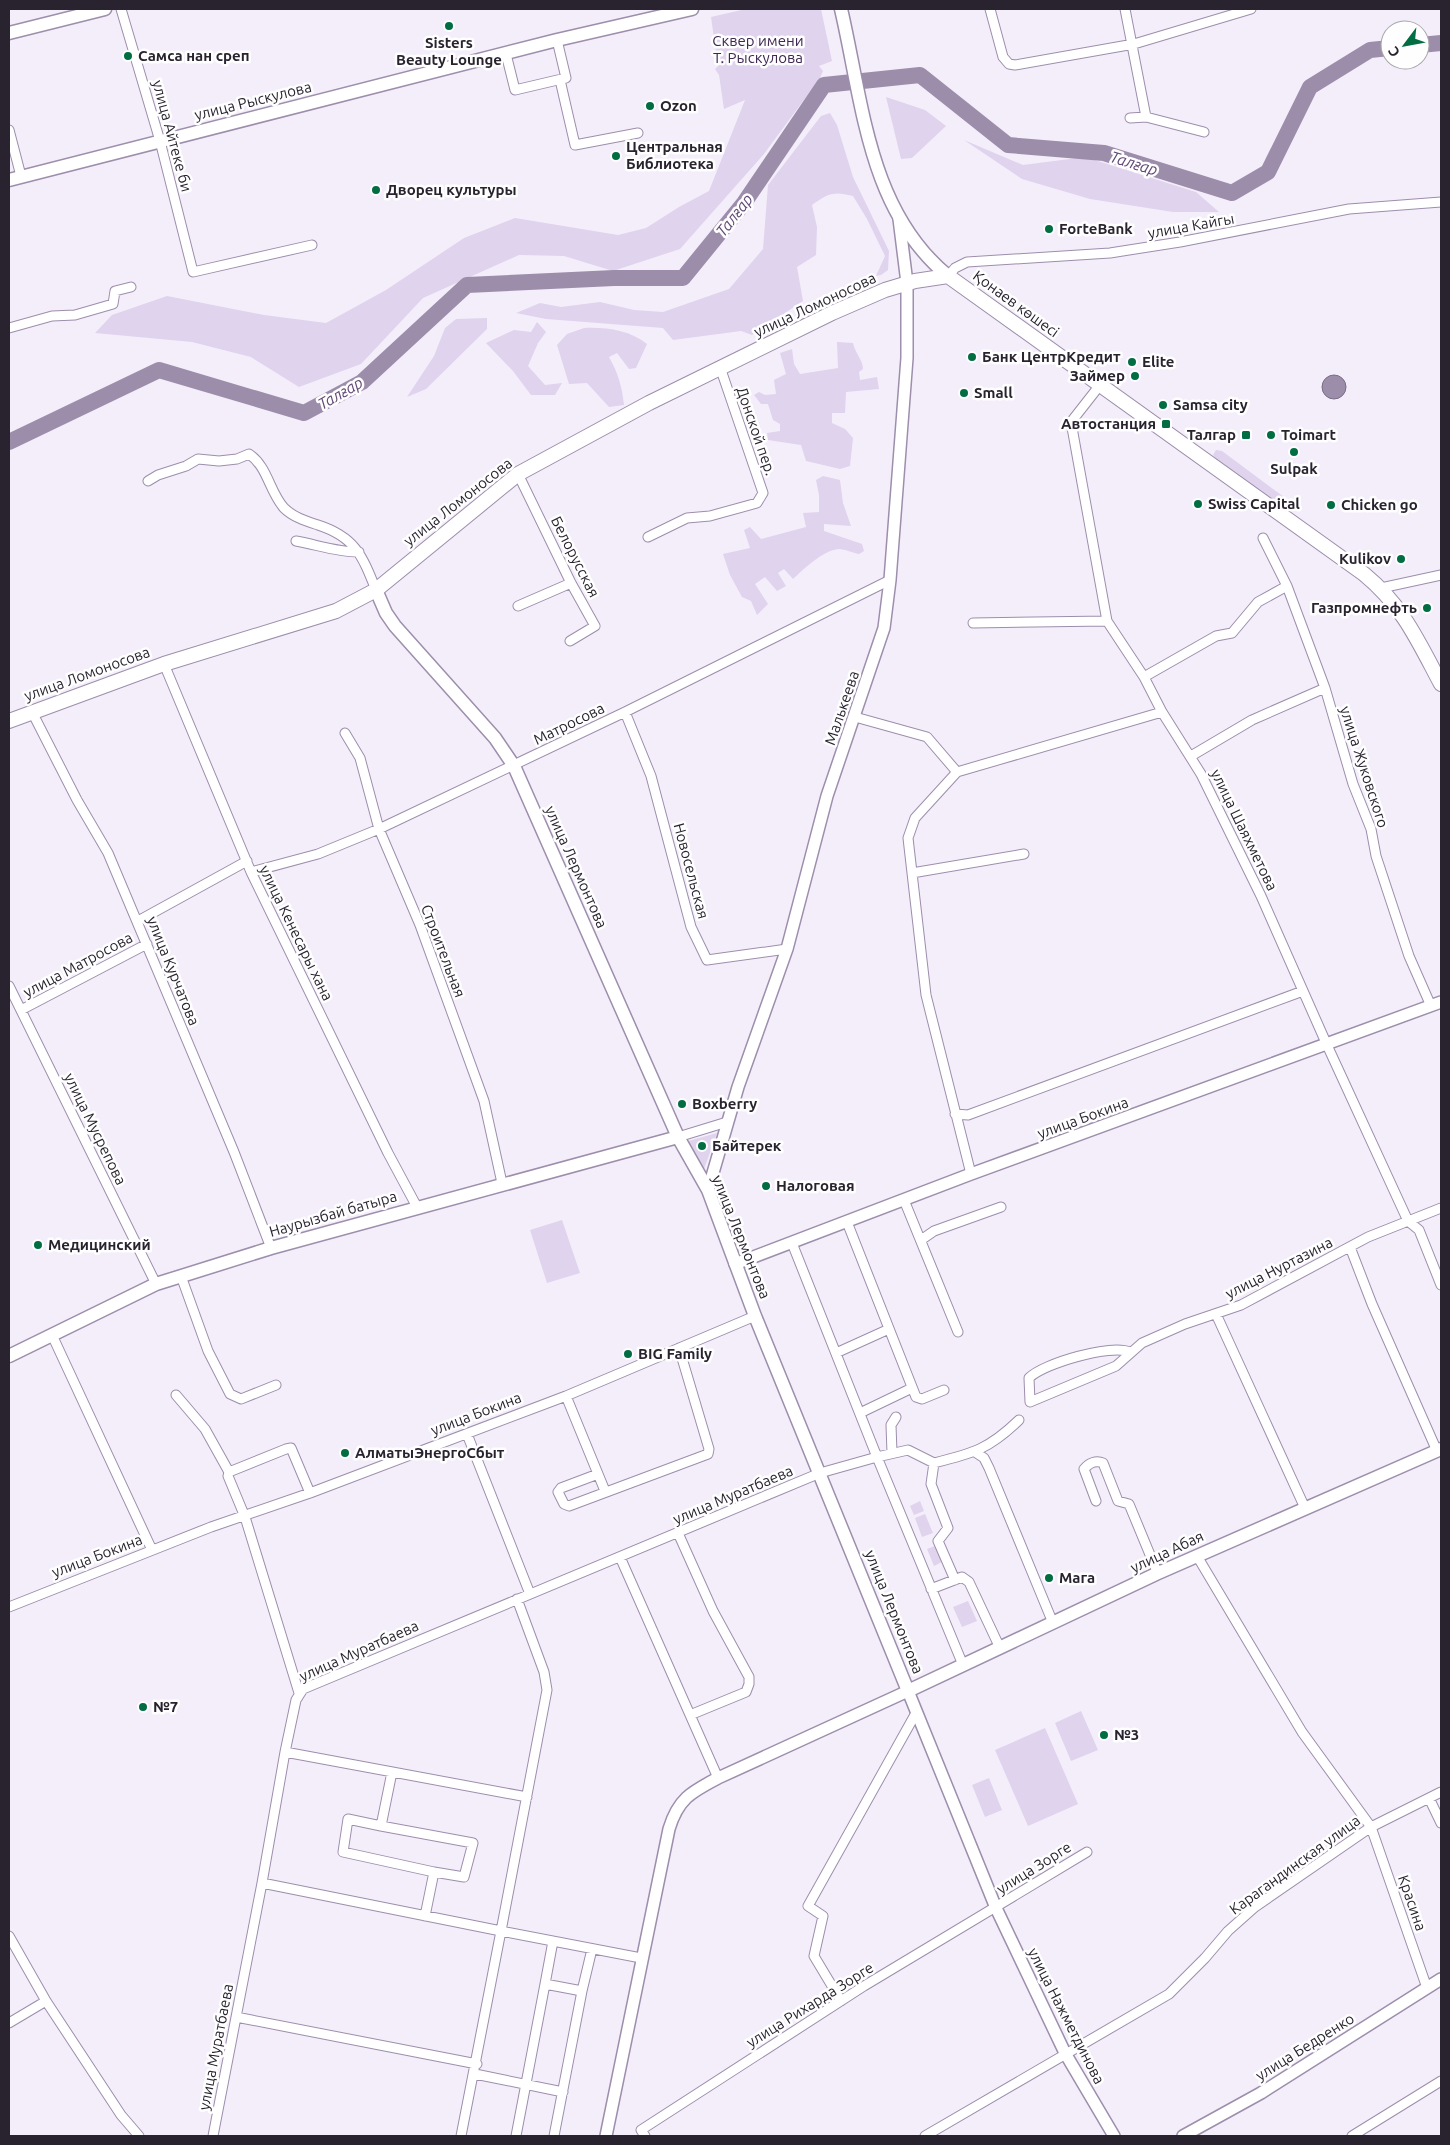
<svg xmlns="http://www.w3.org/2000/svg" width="1450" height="2145" viewBox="0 0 1450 2145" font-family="Ubuntu,sans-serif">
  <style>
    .green { fill: #e0d3ed }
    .water { fill: #9c8daa; stroke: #7a6d85 }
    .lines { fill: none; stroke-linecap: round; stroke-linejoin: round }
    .river { stroke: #9c8daa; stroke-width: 16 }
    .minor-casing { stroke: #9d8eab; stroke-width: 11 }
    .tertiary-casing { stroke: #9d8eab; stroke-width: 14 }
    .secondary-casing { stroke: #9d8eab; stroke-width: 15 }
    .primary-casing { stroke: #9d8eab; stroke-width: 16 }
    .minor { stroke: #fff; stroke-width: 9 }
    .tertiary { stroke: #fff; stroke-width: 11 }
    .secondary { stroke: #fff; stroke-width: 12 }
    .primary { stroke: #fff; stroke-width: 14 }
    .poi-dot { fill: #026c42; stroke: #fefefe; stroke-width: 2 }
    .labels { text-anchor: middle; stroke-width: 5; stroke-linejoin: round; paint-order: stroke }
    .park-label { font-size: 15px; fill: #3e2750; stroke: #fefefe }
    .poi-label { font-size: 15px; font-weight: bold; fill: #29232f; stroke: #fefefe; text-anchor: start }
    .street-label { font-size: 15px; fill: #29232f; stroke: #fefefe }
    .water-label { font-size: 16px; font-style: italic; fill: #614975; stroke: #fefefe }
  </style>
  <rect width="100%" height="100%" fill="#f4eefb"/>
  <!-- green -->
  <path class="green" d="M746 9H821L832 61 819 66 823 71 820 78 764 154 680 249 613 271 564 256 519 255 423 298 361 364 299 387 251 357 192 342 95 333 112 315 167 296 264 315 326 323 386 290 464 238 515 218 618 235 646 228 679 207 709 191 745 100 724 109 719 75 715 69 718 66 711 17Z
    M886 97 925 110 946 126 912 158 901 159Z
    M830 113 837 125 853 177 889 251 888 270 881 275 876 276 885 256 867 219 853 196C834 191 828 193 812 205L817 227 816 255 797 267 803 301 752 335 741 331 673 340 663 328 546 319 516 313 540 303 561 307 600 302 634 310 663 312 729 289 763 249 768 185 821 116Z
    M964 140 1023 165 1085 157 1196 192 1219 212H1173L1090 199 1022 179Z
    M487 318V329L426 389 407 397 434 356 445 328 456 319Z
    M537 322 546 332 538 343 528 366 545 385 562 383 555 395H531L513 371 486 343 514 330 531 332Z
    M584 328C605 327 630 330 647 344L636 368 629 369 617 353 609 357C618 373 622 386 624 405L609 407 587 383 569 384 557 345 567 334Z
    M837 342 853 343C855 353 863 360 863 369L859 372 860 380 877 377 879 389 846 392 845 413H832V423L845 429 853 438 850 466 840 469 806 461 801 445 768 440 767 433 780 431V424L773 420 768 404H761L754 395 759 392 765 395 776 394 774 380 786 374 780 353 792 349 794 364 800 374 838 368Z
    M1216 450 1222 451 1292 503 1295 511 1289 512 1217 460 1213 455Z
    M823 476 840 480 843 503 851 526 824 524V531L862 544 864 551 859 554C853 553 845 549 839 549 823 550 804 569 793 579L784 569 778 573 786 586 777 591 765 577 755 584 768 604 757 615 751 601 742 597 730 575 723 554 750 548 744 530 750 527 761 539 806 527 803 513 819 512V495L816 480Z
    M717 1133 703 1172 688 1141Z
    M562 1220 580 1273 547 1283 530 1230Z
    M920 1501 924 1511 914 1515 910 1506Z
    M925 1514 933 1533 922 1537 915 1518Z
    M935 1546 942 1562 934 1566 927 1549Z
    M968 1601 977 1621 962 1627 953 1607Z
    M1081 1711 1098 1750 1071 1761 1055 1723Z
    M1045 1728 1078 1804 1028 1826 995 1750Z
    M989 1778 1002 1810 985 1817 972 1785Z"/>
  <!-- water -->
  <path class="water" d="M1322 387a12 12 0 1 1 24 0a12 12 0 1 1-24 0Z"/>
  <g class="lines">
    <!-- river -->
    <path class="river" d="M1420 45 1441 43
      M9 442 159 370 304 413 362 382 467 285 614 278H683L744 203 824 85 920 75 1008 145 1104 153 1232 193 1268 172 1310 87 1370 50 1390 48"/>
    <defs>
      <path id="minor" d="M121 9 160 141 193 272 312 245
        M990 9 1003 57 1009 64 1015 65 1134 44 1251 9
        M1125 9 1146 117 1204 132
        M506 54 515 90 566 78 557 40
        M560 80 575 145 638 133
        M1130 118 1146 117
        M9 130 21 176
        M948 276 955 268 967 262 1110 253 1180 242 1349 209 1441 202
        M9 328 52 316 75 315 113 304 115 291 131 287
        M1100 385 1071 422 1107 621 1144 677 1162 712 1201 774 1261 896 1327 1045 1408 1221 1419 1230 1441 1285
        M518 474 571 583 595 626 570 641
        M148 481 158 475 186 466 198 459 219 461 237 459 249 454C268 467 269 491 284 508 293 517 306 521 318 525 355 537 362 555 376 590
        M648 537 687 518 710 516 757 503 763 493 720 367
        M1263 538 1287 586 1325 688 1353 784 1371 829 1376 856 1409 956 1431 1006
        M296 541C318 545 337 552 359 552
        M1381 588 1441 575
        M518 606 571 583
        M973 623 1107 621
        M164 664 251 872 388 1153 417 1207
        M1144 677 1216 636 1232 633 1258 602 1287 586
        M32 712 77 800 108 853 234 1152 271 1248
        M625 712 651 776 691 927 707 960 787 949
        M855 717 927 737 957 772 1162 712
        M345 733 360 758 379 829 420 925 484 1101 502 1183
        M1191 756 1252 720 1325 688
        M957 772 915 818 908 838 926 995 971 1174
        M251 872 318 854 379 829 625 712 890 580
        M912 873 1024 854
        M138 921 247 861
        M9 986 156 1284
        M21 1010 147 944
        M955 1114 968 1115 1303 991
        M678 1137 727 1122
        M904 1200 958 1332
        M847 1222 916 1397 922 1399 944 1390
        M921 1240 934 1231 1001 1207
        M792 1243 877 1457 908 1450 934 1463C974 1453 989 1449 1019 1420
        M1350 1247 1372 1304 1437 1451
        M181 1276 208 1351 230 1394 241 1399 276 1385
        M1216 1314 1305 1508
        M52 1335 152 1550
        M1130 1352C1111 1344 1044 1363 1029 1378L1030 1402 1116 1366 1142 1343 1185 1324 1241 1305 1368 1237 1441 1208
        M836 1353 889 1329
        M176 1395 205 1429 229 1472 228 1476 245 1517 299 1693
        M566 1396 605 1491
        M860 1413 912 1388
        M467 1434 530 1594
        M975 1452 984 1458 989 1468 1053 1623
        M892 1453 891 1425 896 1417
        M934 1463 931 1484 948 1528 938 1541 955 1580
        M229 1472 286 1449 291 1448 310 1493
        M598 1474 561 1488 558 1492 564 1504 569 1506 708 1454 709 1449 679 1348
        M1096 1501 1084 1469C1089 1463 1096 1460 1103 1463L1118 1501 1129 1504 1158 1574
        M678 1533 713 1611 749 1677V1684L746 1692 690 1715
        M1197 1556 1302 1732 1371 1827 1427 1988
        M620 1557 718 1778
        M931 1589 962 1577 969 1582 1000 1648
        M517 1599 544 1672 547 1690 501 1931 641 1958
        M9 1607 211 1527 310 1493 566 1396 755 1316
        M285 1752 527 1797
        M392 1772 381 1826 348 1819 343 1852 434 1872 425 1916
        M1429 1798 1441 1823
        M381 1826 473 1843 464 1877 434 1872
        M262 1883 501 1931 461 2136
        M9 1936 46 2001 9 2023
        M545 1984 553 1941
        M582 1991 592 1949
        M46 2001 121 2115 139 2136
        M841 2001 814 1956 823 1916 808 1906 916 1713
        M236 2017 477 2064
        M475 2074 563 2092
        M213 2136 262 1883 285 1752 296 1700 303 1689 820 1473 877 1457 963 1665
        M516 2136 545 1984 582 1991 554 2136
        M645 2136 641 2130 864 1986 1087 1852
        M925 2136 1169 1994 1205 1958 1228 1931 1255 1907 1371 1827 1441 1792
        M1352 2136 1441 2081"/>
      <path id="tertiary" d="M708 1190 738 1087 787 949 827 796 884 628 890 580 907 358V283L899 219
        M735 1264 971 1174 1441 1002
        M606 2136 669 1829C678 1799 691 1792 718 1778L908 1691 996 1908 1065 2053 1114 2136
        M1183 2136 1261 2093 1441 1979"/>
      <path id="secondary" d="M841 9C863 103 868 210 948 276
        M9 33 105 9
        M9 180 557 40 692 9
        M376 590 386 613 395 626 495 738 514 766 678 1137 708 1190 755 1316 908 1691 1156 1574 1441 1449
        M9 1356 156 1284 271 1248 678 1137"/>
      <path id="primary" d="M9 721 164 664 336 611 376 590 518 474 649 403 832 313 885 290 915 281 948 276 1364 574C1403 606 1418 641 1441 684"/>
    </defs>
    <!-- minor casing -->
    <use href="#minor" class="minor-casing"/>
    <!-- tertiary casing -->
    <use href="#tertiary" class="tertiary-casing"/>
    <!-- secondary casing -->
    <use href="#secondary" class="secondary-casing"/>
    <!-- primary casing -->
    <use href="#primary" class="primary-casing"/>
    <!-- minor -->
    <use href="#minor" class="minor"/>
    <!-- tertiary -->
    <use href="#tertiary" class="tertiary"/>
    <!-- secondary -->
    <use href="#secondary" class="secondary"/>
    <!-- primary -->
    <use href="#primary" class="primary"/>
  </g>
  <!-- markers -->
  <g class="poi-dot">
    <circle cx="449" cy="26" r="5"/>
    <circle cx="128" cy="56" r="5"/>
    <circle cx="650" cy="106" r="5"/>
    <circle cx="616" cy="156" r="5"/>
    <circle cx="376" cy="190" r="5"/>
    <circle cx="1049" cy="229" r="5"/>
    <circle cx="972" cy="357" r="5"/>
    <circle cx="1132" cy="362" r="5"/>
    <circle cx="1135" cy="376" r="5"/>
    <circle cx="964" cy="393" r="5"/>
    <circle cx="1163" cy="405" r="5"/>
    <rect x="1161" y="419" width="10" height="10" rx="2.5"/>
    <rect x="1241" y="430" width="10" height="10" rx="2.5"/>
    <circle cx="1271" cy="435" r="5"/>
    <circle cx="1294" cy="452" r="5"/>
    <circle cx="1198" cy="504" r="5"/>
    <circle cx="1331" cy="505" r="5"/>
    <circle cx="1401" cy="559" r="5"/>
    <circle cx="1427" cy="608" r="5"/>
    <circle cx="682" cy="1104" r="5"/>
    <circle cx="702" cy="1146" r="5"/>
    <circle cx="766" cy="1186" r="5"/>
    <circle cx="38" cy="1245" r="5"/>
    <circle cx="628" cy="1354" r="5"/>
    <circle cx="345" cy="1453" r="5"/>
    <circle cx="1049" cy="1578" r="5"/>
    <circle cx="143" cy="1707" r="5"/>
    <circle cx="1104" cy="1735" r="5"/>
  </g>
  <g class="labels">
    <!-- park labels -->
    <g class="park-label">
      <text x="758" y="46">Сквер имени<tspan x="758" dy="17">Т. Рыскулова</tspan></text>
    </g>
    <!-- poi labels -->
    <g class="poi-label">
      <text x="449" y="48" text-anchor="middle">Sisters<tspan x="449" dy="17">Beauty Lounge</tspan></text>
      <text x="138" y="61">Самса нан среп</text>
      <text x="660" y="111">Ozon</text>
      <text x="626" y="152">Центральная<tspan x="626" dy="17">Библиотека</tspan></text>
      <text x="386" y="195">Дворец культуры</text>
      <text x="1059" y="234">ForteBank</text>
      <text x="982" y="362">Банк ЦентрКредит</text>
      <text x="1142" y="367">Elite</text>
      <text x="1125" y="381" text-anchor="end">Займер</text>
      <text x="974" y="398">Small</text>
      <text x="1173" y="410">Samsa city</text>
      <text x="1156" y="429" text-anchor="end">Автостанция</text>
      <text x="1236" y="440" text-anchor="end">Талгар</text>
      <text x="1281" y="440">Toimart</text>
      <text x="1294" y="474" text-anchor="middle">Sulpak</text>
      <text x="1208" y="509">Swiss Capital</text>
      <text x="1341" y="510">Chicken go</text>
      <text x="1391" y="564" text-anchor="end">Kulikov</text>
      <text x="1417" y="613" text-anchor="end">Газпромнефть</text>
      <text x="692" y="1109">Boxberry</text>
      <text x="712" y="1151">Байтерек</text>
      <text x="776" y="1191">Налоговая</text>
      <text x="48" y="1250">Медицинский</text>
      <text x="638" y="1359">BIG Family</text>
      <text x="355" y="1458">АлматыЭнергоСбыт</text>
      <text x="1059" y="1583">Мага</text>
      <text x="153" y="1712">№7</text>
      <text x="1114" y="1740">№3</text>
    </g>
    <!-- street labels -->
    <g class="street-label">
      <text transform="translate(253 101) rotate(-14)" y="5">улица Рыскулова</text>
      <text transform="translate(172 136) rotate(75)" y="5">улица Айтеке би</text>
      <text transform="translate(1191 226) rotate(-10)" y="5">улица Кайгы</text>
      <text transform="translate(1016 304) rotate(36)" y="5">Қонаев көшесі</text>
      <text transform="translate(815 305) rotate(-25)" y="5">улица Ломоносова</text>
      <text transform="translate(756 431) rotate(71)" y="5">Донской пер.</text>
      <text transform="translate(458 502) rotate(-38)" y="5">улица Ломоносова</text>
      <text transform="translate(575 557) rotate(63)" y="5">Белорусская</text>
      <text transform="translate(87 674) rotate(-20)" y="5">улица Ломоносова</text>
      <text transform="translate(842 708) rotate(-71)" y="5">Малькеева</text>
      <text transform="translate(569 724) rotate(-26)" y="5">Матросова</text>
      <text transform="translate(1364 767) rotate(72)" y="5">улица Жуковского</text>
      <text transform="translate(1244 830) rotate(64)" y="5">улица Шаяхметова</text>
      <text transform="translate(576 867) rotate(66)" y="5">улица Лермонтова</text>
      <text transform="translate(691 871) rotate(75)" y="5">Новосельская</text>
      <text transform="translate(296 933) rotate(64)" y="5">улица Кенесары хана</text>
      <text transform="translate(443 951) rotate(69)" y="5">Строительная</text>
      <text transform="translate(78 965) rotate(-28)" y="5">улица Матросова</text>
      <text transform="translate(173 971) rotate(68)" y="5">улица Курчатова</text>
      <text transform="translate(1083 1118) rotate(-20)" y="5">улица Бокина</text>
      <text transform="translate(95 1129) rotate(64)" y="5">улица Мусрепова</text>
      <text transform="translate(333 1214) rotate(-16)" y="5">Наурызбай батыра</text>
      <text transform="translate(741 1237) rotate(68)" y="5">улица Лермонтова</text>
      <text transform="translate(1279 1268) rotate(-27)" y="5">улица Нуртазина</text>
      <text transform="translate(476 1414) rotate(-21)" y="5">улица Бокина</text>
      <text transform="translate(733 1495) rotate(-23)" y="5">улица Муратбаева</text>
      <text transform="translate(1167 1552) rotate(-25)" y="5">улица Абая</text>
      <text transform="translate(97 1556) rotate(-21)" y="5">улица Бокина</text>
      <text transform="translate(894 1612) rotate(68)" y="5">улица Лермонтова</text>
      <text transform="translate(359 1651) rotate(-24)" y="5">улица Муратбаева</text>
      <text transform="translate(1295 1865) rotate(-36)" y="5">Карагандинская улица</text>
      <text transform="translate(1034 1868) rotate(-32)" y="5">улица Зорге</text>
      <text transform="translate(1412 1903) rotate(71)" y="5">Красина</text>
      <text transform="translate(810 2005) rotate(-32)" y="5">улица Рихарда Зорге</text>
      <text transform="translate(1066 2016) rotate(63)" y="5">улица Нажметдинова</text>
      <text transform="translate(216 2047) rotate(-79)" y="5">улица Муратбаева</text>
      <text transform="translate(1305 2047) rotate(-32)" y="5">улица Бедренко</text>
    </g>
    <!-- water labels -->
    <g class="water-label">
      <text transform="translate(1134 163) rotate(17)" y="6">Талғар</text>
      <text transform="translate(734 215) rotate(-52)" y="6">Талғар</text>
      <text transform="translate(340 393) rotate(-30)" y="6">Талғар</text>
    </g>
  </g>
  <!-- border -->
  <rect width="1450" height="2145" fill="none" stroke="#29232f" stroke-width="20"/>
  <!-- north arrow -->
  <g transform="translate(1405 45) rotate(238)"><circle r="24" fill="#fefefe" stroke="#a9a6ab"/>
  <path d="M0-4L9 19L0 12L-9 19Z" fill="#026c42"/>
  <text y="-8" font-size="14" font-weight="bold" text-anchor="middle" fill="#29232f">С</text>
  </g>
</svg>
